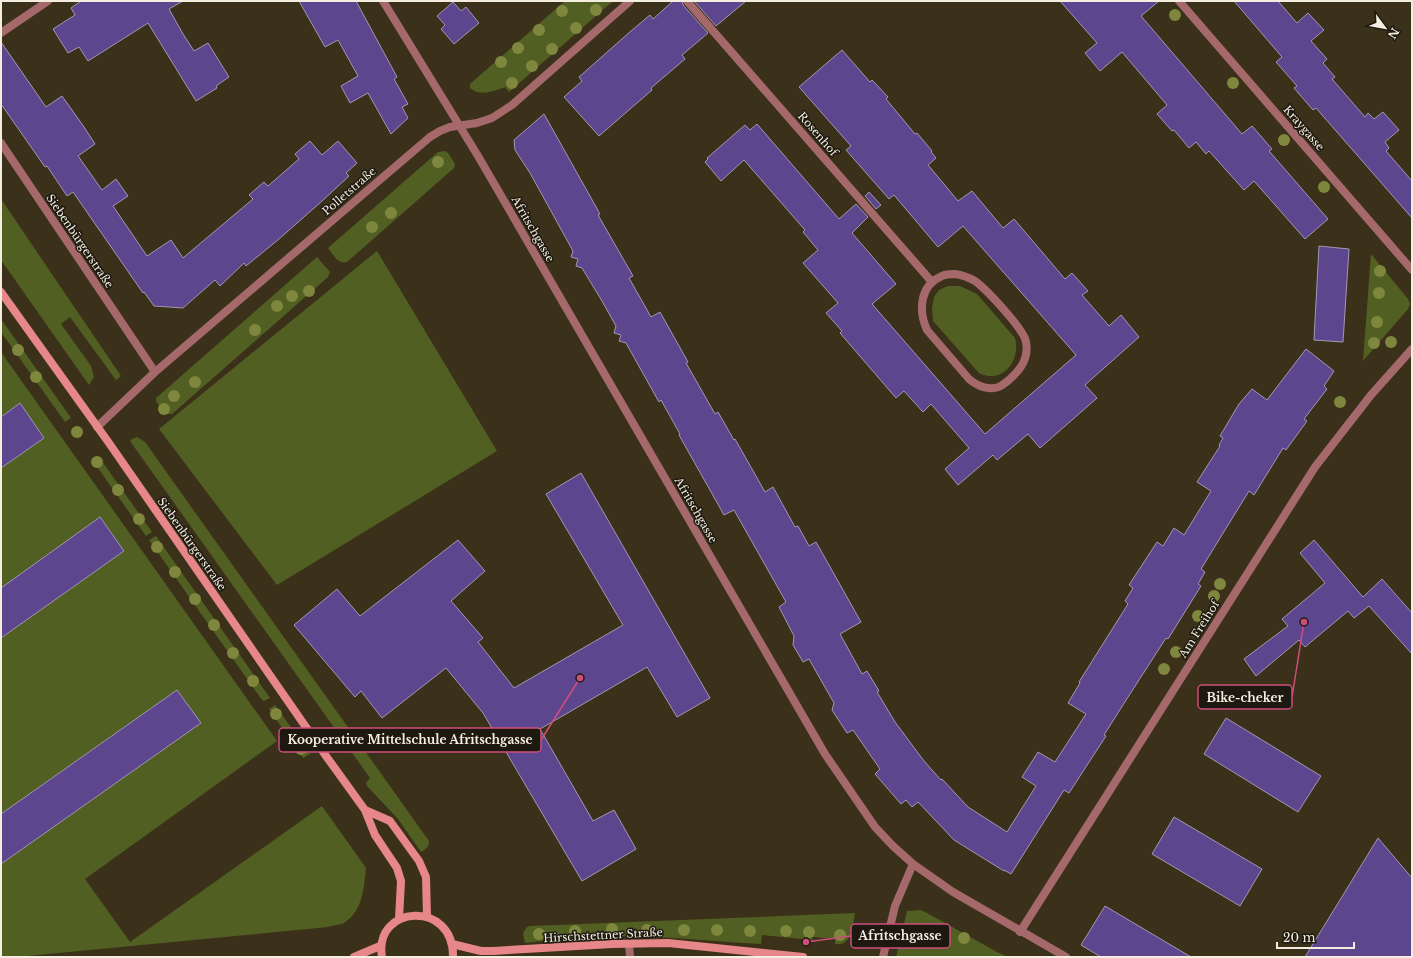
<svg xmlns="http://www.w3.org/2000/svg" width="1413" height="958" viewBox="0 0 1413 958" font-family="'Libre Baskerville',serif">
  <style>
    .green { fill: #525f22 }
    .building { fill: #5d468d; stroke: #a099b3 }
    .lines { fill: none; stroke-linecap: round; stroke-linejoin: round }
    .lane { stroke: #a6696b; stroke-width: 8 }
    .street { stroke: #a6696b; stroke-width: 8 }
    .secondary { stroke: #e7878a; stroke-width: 8 }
    .tree { fill: #7f873e }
    .labels { text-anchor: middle; stroke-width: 3; stroke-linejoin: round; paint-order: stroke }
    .street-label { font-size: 11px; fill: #f4eee1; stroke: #1e1910 }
    .leader { fill: none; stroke: #ce4e7c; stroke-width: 1.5 }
    .callout-dot { fill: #ce4e7c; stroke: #1e1910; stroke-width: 1.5 }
    .callout { fill: #1e1910; stroke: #ce4e7c; stroke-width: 1.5 }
    .callout-label { font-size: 12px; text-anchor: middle; font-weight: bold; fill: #f4eee1 }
  </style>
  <rect width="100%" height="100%" fill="#3b311a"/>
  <!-- green -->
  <path class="green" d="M565 1H613L509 92 505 87C493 91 481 97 470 88V84Z
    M445 151 448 153 455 164 454 168 347 262C338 265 333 254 328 248L438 152Z
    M1 199 121 376 116 380 70 317 61 324 91 366 94 377 89 385 1 260Z
    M377 251 497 451 277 585 159 429Z
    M1371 254 1408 299 1410 304 1408 309 1363 361Z
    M317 257 330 272 328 277 172 414H165L156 401V398Z
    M948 286H960L977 294 1015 338C1021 360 1003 385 979 373L933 321 932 308 934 297 939 290Z
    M1 319 71 418 65 422 1 332Z
    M1 352 277 741 85 879 130 942 322 806 366 868C364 887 363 911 344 923 340 925 333 925 328 927L17 957H1V864L201 723 177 690 1 814V638L124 551 100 517 1 588V468L44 438 20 404 1 417Z
    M137 437 145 442 429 841C429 847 426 849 421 852L398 819 367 786 366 783 370 778 130 441 132 439Z
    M99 457 152 532 146 536 93 461Z
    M156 536 270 698 264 701 262 700 149 540Z
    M275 705 310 754 303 758 269 709Z
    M921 910 927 913 997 952 1008 957H896L907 911Z
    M855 913C853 925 852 947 835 944V939L813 937 812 940 762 935 761 944C709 941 656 935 604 936 578 937 551 940 525 943L523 933 527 927 531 926Z"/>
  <!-- building -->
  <path class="building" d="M81 1H183L169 9 183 34 194 51 208 43 229 77 216 86 217 88 196 101 148 23 88 61 79 47 68 53 53 29 75 15 71 8Z
    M299 1H356L397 77 394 79 408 104 402 107 408 118 391 134 368 93 350 103 341 86 358 76 338 40 325 47Z
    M673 1H682L683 5 708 33 682 55 685 59 651 88 652 90 599 136 564 97 582 81 579 77 631 31 650 15 653 19Z
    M694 1H746L716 26Z
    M1060 1H1159L1141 16 1242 134 1252 126 1272 149 1269 151 1328 219 1305 239 1254 181 1244 190 1209 151 1206 154 1196 142 1189 148 1174 130 1172 131 1157 114 1167 105 1122 52 1100 71 1085 53 1097 43Z
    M1234 1H1278L1297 23 1308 13 1324 30 1311 41 1327 59 1323 63 1335 77 1332 79 1365 117 1368 113 1374 119 1383 112 1399 130 1385 142 1389 148 1386 151 1412 181V218L1316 108 1313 110 1294 88 1297 86 1276 62 1282 57Z
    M453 2 461 11 466 7 479 23 454 44 441 29 445 25 437 16Z
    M1 42 46 107 62 96 84 127 95 144 78 156 102 190 116 179 128 196 113 206 147 256 171 240 183 258 253 199 249 195 264 182 268 186 299 159 295 154 310 141 322 155 338 141 357 163 346 173 349 176 322 201 279 239 246 266 244 263 220 286 215 280 183 308 154 306 144 292 143 293 73 192 67 196 47 166 45 167 1 104Z
    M842 50 870 82 872 80 888 97 886 99 915 134 917 133 932 151 931 152 936 158 928 165 958 201 972 191 1003 228 1014 219 1065 279 1072 273 1088 291 1082 295 1109 326 1121 315 1139 337 1085 385 1097 398 1040 448 1028 434 997 460 993 455 958 485 945 469 969 448 931 404 923 412 904 391 896 398 840 333 842 331 826 313 838 303 803 263 818 250 803 232 805 230 744 160 721 181 705 162 708 159 707 158 745 125 750 130 757 124 839 219 856 204 868 217 852 233 896 284 872 304 985 434 1076 355 963 226 938 247 894 195 889 199 846 150 851 146 799 87Z
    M544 114 600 214 598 215 633 276 629 278 651 317 660 312 688 362 686 363 715 414 718 412 734 440 735 439 765 492 773 487 795 527 798 526 809 546 816 542 861 622 840 634 862 674 867 671 879 691 877 692 895 722 924 761 941 780 942 779 968 807 1007 832 1036 786 1022 777 1038 752 1055 762 1086 714 1068 703 1080 683 1079 682 1128 604 1125 601 1133 588 1129 585 1157 542 1163 546 1174 528 1184 535 1211 491 1197 482 1220 446 1219 445 1223 438 1220 436 1239 404 1252 389 1267 400 1306 349 1334 371 1324 386 1327 389 1304 419 1307 421 1286 450 1283 448 1254 495 1249 491 1201 569 1205 572 1198 584 1201 586 1168 639 1166 638 1121 708 1104 735 1106 736 1069 793 1064 790 1011 874 1004 870V871L954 840 918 802 912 807 906 800 901 804 875 774 880 769 853 730 847 733 832 710 834 703 809 659 803 662 793 645 794 636 779 607 786 602 734 510 724 515 679 435 680 434 661 400 659 402 626 343 619 341 621 335 614 333 616 326 602 301 582 268 576 266 578 259 571 257 573 251 530 173 515 150 514 140Z
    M869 192 881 205 876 209 865 196Z
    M1319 246 1349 249 1343 342 1314 340Z
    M20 403 44 438 1 468V417Z
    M581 473 710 698 677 717 647 667 540 729 593 821 614 810 636 849 582 881 483 713 446 668 382 718 361 691 355 697 294 625 337 589 360 616 458 540 485 571 451 601 483 638 478 642 514 688 623 625 546 494Z
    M100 517 124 551 1 638V588Z
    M1314 540 1363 597 1382 579 1412 613V654L1369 606 1354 618 1348 611 1305 647 1299 640 1256 676 1244 659 1288 626 1282 619 1325 583 1300 553Z
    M177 690 201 723 1 864V814Z
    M1226 718 1321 776 1298 812 1204 754Z
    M1174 817 1262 869 1240 906 1152 854Z
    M1378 838 1412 878V957H1305Z
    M1105 906 1191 957H1101L1081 945Z"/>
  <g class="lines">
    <!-- lane -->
    <path class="lane" d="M629 944 630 957"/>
    <!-- street -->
    <path class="street" d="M383 1 478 156 825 754 875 827 893 846 913 864 953 892 1066 957
      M687 1 932 282
      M1179 1 1412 270
      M1 33 48 1
      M1 143 155 372
      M955 274C962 275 968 277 975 281 986 289 1024 329 1026 342 1029 358 1021 369 1010 379 1005 383 1000 388 994 388 984 389 976 385 969 379L927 330C918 310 920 285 942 276 946 274 951 274 955 274Z
      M97 427 155 372 430 137 440 131 450 127 477 123 492 118 512 105 630 1
      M1020 932 1315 467 1371 395 1412 349
      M883 957 895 906 913 864"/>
    <!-- secondary -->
    <path class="secondary" d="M1 292 109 443 326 756 365 810 375 835 397 868 401 881 399 919
      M365 810 390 821 419 861 426 877 427 917
      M452 944 481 951H493L612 944 668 943 803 957
      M354 957 380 946
      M382 957C373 905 454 899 453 957"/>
  </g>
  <!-- trees -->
  <g class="tree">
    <circle cx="596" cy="10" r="6"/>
    <circle cx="562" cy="11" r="6"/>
    <circle cx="1175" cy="15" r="6"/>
    <circle cx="576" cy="28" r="6"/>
    <circle cx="539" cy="30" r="6"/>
    <circle cx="518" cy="48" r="6"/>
    <circle cx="552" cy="49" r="6"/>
    <circle cx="501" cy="62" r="6"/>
    <circle cx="532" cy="66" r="6"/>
    <circle cx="512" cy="83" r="6"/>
    <circle cx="1233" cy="83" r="6"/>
    <circle cx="1284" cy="140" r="6"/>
    <circle cx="438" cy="162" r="6"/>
    <circle cx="1324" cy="187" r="6"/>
    <circle cx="391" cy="213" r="6"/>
    <circle cx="372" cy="227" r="6"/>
    <circle cx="1380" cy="271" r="6"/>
    <circle cx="309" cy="291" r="6"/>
    <circle cx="1379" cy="293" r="6"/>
    <circle cx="292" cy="296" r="6"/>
    <circle cx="277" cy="306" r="6"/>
    <circle cx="1377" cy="322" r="6"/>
    <circle cx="255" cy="330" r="6"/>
    <circle cx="1391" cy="342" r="6"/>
    <circle cx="1374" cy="343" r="6"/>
    <circle cx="18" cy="350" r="6"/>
    <circle cx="36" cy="377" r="6"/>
    <circle cx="195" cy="382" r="6"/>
    <circle cx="174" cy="396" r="6"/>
    <circle cx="1340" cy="402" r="6"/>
    <circle cx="164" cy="409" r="6"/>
    <circle cx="77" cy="432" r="6"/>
    <circle cx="97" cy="462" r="6"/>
    <circle cx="118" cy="490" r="6"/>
    <circle cx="139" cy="519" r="6"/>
    <circle cx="157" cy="547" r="6"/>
    <circle cx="175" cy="572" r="6"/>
    <circle cx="1220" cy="584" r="6"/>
    <circle cx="1214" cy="596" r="6"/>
    <circle cx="195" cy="599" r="6"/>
    <circle cx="1198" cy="616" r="6"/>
    <circle cx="214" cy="625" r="6"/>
    <circle cx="1176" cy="652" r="6"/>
    <circle cx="233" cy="653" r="6"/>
    <circle cx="1164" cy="669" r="6"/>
    <circle cx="253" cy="681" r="6"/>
    <circle cx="276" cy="714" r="6"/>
    <circle cx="301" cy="749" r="6"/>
    <circle cx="612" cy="929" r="6"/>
    <circle cx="647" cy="930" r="6"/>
    <circle cx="684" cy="930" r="6"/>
    <circle cx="717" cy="930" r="6"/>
    <circle cx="575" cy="931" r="6"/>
    <circle cx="750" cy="931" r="6"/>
    <circle cx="786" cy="931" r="6"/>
    <circle cx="809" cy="932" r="6"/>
    <circle cx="539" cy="934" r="6"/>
    <circle cx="840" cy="935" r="6"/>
    <circle cx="964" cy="938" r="6"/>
  </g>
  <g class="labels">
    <!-- street labels -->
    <g class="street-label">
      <text transform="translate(1304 128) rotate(49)" y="4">Kraygasse</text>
      <text transform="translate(818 134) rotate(49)" y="4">Rosenhof</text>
      <text transform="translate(349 191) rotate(-41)" y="4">Polletstraße</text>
      <text transform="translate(533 229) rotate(60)" y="4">Afritschgasse</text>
      <text transform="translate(80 241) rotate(56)" y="4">Siebenbürgerstraße</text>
      <text transform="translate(696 510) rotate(60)" y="4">Afritschgasse</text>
      <text transform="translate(192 544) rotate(55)" y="4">Siebenbürgerstraße</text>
      <text transform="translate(1199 629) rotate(-58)" y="4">Am Freihof</text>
      <text transform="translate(603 935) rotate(-3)" y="4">Hirschstettner Straße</text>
    </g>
  </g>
  <!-- callouts -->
  <path class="leader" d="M1304 622L1292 697M580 678L541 740M806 942L851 936"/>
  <g class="callout-dot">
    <circle cx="1304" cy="622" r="4"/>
    <circle cx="580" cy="678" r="4"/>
    <circle cx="806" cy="942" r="4"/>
  </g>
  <g class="callout">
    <rect x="1198" y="685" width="94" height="24" rx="4"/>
    <rect x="279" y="728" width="262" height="24" rx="4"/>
    <rect x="851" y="924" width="99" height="24" rx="4"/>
  </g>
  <g class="callout-label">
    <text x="1245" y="702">Bike-cheker</text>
    <text x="410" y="744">Kooperative Mittelschule Afritschgasse</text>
    <text x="900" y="940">Afritschgasse</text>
  </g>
  <!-- border -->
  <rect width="1413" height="958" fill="none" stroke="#f4eee1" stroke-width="4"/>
  <!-- north arrow -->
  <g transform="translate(1385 28) rotate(122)" stroke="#1e1910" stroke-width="3" paint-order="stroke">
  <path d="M0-3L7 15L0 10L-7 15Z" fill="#f4eee1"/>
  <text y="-6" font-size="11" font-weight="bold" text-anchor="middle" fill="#f4eee1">N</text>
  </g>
  <!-- scale -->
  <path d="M1277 942v6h77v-6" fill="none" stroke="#f4eee1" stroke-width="2"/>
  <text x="1283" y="942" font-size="12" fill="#f4eee1" stroke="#1e1910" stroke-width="3" paint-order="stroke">20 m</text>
</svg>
